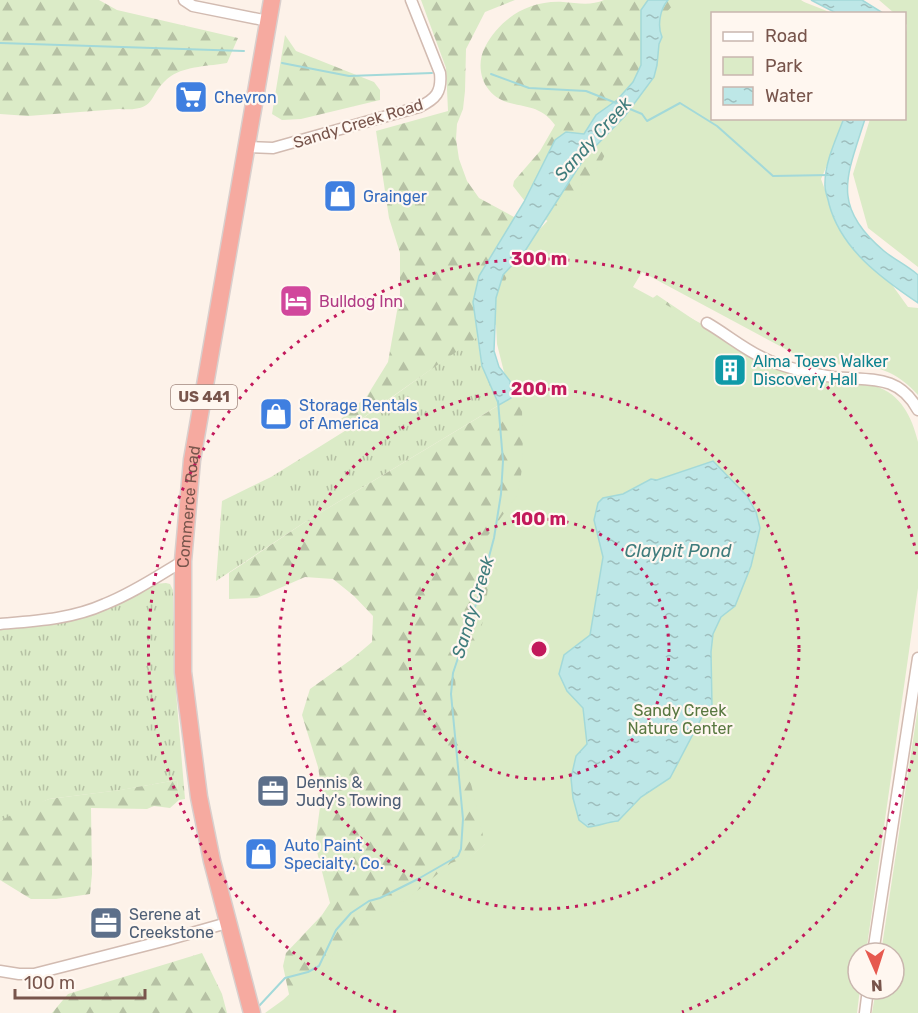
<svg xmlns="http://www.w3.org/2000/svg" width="918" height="1013" viewBox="0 0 918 1013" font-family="Rubik,sans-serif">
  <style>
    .grass { fill: url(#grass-tufts) }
    .forest { fill: url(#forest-firs) }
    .green { fill: #dbebc7 }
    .water { fill: url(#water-ripples); stroke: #a3d9d9; stroke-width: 1.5 }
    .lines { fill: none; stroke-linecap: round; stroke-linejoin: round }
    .stream { stroke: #a3d9d9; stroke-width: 2 }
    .minor-casing { stroke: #d2bbb1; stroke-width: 13 }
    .highway-casing { stroke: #d9cfcd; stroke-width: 19 }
    .minor { stroke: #fff; stroke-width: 10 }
    .highway { stroke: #f6aaa0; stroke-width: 16 }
    .ring { fill: none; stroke: #c2185b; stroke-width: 3; stroke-dasharray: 3 6 }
    .labels { text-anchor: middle; stroke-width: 4.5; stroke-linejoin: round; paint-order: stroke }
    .shield { fill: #fff7f0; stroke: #a0867d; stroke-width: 1.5 }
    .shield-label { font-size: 15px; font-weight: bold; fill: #78554c }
    .shop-label { font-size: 16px; fill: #366cbe; stroke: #fff7f0; text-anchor: start }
    .street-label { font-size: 16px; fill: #78554c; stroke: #fff7f0 }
    .hotel-label { font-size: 16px; fill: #b23c85; stroke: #fff7f0; text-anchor: start }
    .culture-label { font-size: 16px; fill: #0d838f; stroke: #fff7f0; text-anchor: start }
    .park-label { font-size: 16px; fill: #597841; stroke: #fff7f0 }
    .service-label { font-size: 16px; fill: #4e5e75; stroke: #fff7f0; text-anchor: start }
    .water-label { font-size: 18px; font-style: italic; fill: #3f7c7c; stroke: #fff7f0 }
    .centre { fill: #c2185b; stroke: #fff7f0; stroke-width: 3 }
    .ring-label { font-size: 18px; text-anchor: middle; font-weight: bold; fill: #c2185b; stroke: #fff7f0; stroke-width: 4.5; stroke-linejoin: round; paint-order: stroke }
  </style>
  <defs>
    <pattern id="grass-tufts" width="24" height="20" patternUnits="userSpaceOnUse" patternTransform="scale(1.5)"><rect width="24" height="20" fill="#dbebc7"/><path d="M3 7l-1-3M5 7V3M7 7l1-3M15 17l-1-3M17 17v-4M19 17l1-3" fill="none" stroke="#b6c1a4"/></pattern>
    <pattern id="forest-firs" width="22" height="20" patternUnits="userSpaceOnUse" patternTransform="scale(1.5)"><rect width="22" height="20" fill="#dbebc7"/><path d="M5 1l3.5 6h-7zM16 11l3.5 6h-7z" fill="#b6c1a4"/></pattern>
    <pattern id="water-ripples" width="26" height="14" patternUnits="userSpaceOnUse" patternTransform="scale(1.5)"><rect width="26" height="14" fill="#bde7e7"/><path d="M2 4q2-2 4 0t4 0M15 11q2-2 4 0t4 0" fill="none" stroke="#9ebebd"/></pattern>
  </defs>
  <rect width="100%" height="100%" fill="#fdf2e9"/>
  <!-- grass -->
  <path class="grass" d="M477 336 482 366 499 405 305 522 216 581 222 501 271 477 348 429Z
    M166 583 170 584 173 590 176 692 185 799 179 800 177 780 121 790 49 799 0 821V629L42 625 154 584Z"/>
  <!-- forest -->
  <path class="forest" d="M0 0H99L117 10 238 38 227 63C210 66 186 66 171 76 146 94 160 112 119 109L28 116 0 114Z
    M421 0H515L485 12 466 49 465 91 463 109 457 124 456 139 459 159 467 181 479 198 590 258C511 316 427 370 348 429L340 420 367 396 388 362 400 294V253L389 218 376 131 448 111 446 68Z
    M604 0H799L832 13 712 14V118L600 259 531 209 513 186 514 181 540 151 555 125C536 97 508 113 489 90 479 78 478 60 485 47 501 17 530 0 563 2 577 3 591 6 604 0Z
    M285 35 296 51 374 82 380 90V100L301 119 282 120 272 114Z
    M657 295 788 383 911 470 293 1013 283 966 286 953 322 915 330 903 315 844 322 792 318 767 302 715 310 689 352 659 372 642 373 616 354 596 333 579 305 577 257 598 229 599V573L305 522 511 398Z
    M177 780 179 800 170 808 154 806 147 809 91 808 92 874 90 894 56 899H31L0 880V821L24 808 49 799 120 790Z
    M202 953 222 994 227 1013H52L68 994Z"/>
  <!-- green -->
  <path class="green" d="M678 0H801L819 13 712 14V118L847 119 821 179 838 225 865 262 890 282 908 307 918 308V395C881 353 851 372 804 359L642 272 633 287 793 373C806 378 819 382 833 383 847 384 863 382 875 386 901 394 912 417 918 442V588L866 953H858V989H860L857 1013H265L283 1000 311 974 330 966 331 958 368 917 406 900 451 863 471 856 485 844 459 732 455 677 480 633 485 612 488 587 482 566 484 541 518 494 523 462 522 410 506 380 497 344 495 307 506 279 524 246 600 165 627 109 657 22Z
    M879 0H918V267L868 228 853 174 870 119 904 118V47L907 25 905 23 904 14 894 13Z
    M918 707V1013H872L876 989H894V953H881Z"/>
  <!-- water -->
  <path class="water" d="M648 0H668C660 9 657 26 662 37L659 44 657 65 654 77 625 116 585 157 525 251 503 275 496 298 494 351 499 367 510 381 511 398 499 405 482 366 473 302 479 276 524 202 555 140 566 132 584 134 596 115 617 100 633 82 641 65V10Z
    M811 0H862L883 13H836Z
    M844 118 865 119C847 176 830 206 884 251 895 260 908 266 918 275V303C881 278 841 249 829 204 828 198 825 192 825 186 824 164 836 139 844 118Z
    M713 461 747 496 756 512 760 528 751 566 735 606 721 617 713 634 711 652 712 706 702 717 670 778 641 797 618 821C607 822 599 826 588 827L579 820 573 798 571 778 576 756 587 744 583 708 567 691 559 674 564 655 590 635 603 557 594 520 598 503 603 498 623 494 651 479 657 480Z"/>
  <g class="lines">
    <!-- stream -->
    <path class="stream" d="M0 43 244 51
      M282 63 349 76 432 73
      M491 74 529 88 586 91 616 103
      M630 109 642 114 647 121 680 103 717 126 773 176 829 175
      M259 1006 285 978 308 972 319 966 336 930 351 913 369 901 380 898 418 879 458 856 461 849 463 819 451 694 453 673 478 598 494 538 501 494 503 461 498 401"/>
    <defs>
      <path id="minor" d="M184 0 193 6 268 21
        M247 147 273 148 419 107C436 99 442 92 440 73L411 0
        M707 323C728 335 747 352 770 361 791 369 812 374 833 377 869 381 898 373 918 410
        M0 624C36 621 72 619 105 604 133 593 158 576 183 561
        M873 953 918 658
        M0 971 19 974H34L167 940 227 923
        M865 1013 868 989"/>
      <g id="highway">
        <path id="s1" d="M252 1013 212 861 199 797 183 672V561L192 460 272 0"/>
      </g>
    </defs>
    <!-- minor casing -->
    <use href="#minor" class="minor-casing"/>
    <!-- highway casing -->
    <use href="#highway" class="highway-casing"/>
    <!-- minor -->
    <use href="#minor" class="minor"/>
    <!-- highway -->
    <use href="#highway" class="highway"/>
  </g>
  <!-- distance rings -->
  <g class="ring">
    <circle cx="539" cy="649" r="130"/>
    <circle cx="539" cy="649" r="260"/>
    <path d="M917 743A390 390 0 0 1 682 1012M396 1012A390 390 0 1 1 917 555"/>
  </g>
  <!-- icons -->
  <defs>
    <symbol id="supermarket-square" viewBox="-11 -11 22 22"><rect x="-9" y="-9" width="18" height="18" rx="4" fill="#3f7fe0" stroke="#fff7f0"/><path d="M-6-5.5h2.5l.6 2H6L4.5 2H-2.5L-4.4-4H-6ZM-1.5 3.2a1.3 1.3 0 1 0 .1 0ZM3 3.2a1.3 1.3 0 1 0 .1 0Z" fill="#fff"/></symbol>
    <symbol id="shop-square" viewBox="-11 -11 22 22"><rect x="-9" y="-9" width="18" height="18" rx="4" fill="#3f7fe0" stroke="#fff7f0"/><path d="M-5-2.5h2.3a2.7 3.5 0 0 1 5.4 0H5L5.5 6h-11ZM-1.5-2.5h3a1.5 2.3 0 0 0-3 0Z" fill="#fff"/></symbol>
    <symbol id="hotel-square" viewBox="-11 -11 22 22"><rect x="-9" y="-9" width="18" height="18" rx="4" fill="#d1479c" stroke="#fff7f0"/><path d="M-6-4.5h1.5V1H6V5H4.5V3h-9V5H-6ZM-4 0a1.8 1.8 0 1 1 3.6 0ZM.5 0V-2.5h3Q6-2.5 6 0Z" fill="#fff"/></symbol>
    <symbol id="building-square" viewBox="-11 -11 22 22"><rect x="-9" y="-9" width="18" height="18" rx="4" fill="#0f9aa8" stroke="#fff7f0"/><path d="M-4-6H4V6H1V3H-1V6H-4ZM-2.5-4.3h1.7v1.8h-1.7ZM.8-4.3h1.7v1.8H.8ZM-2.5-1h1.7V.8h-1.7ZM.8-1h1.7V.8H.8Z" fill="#fff"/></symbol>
    <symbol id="office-square" viewBox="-11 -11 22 22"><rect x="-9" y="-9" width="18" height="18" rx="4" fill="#5c6f8a" stroke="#fff7f0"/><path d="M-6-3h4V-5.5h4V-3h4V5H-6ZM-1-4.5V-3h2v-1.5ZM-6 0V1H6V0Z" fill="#fff"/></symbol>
  </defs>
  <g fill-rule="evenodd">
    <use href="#supermarket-square" x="172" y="78" width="38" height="38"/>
    <use href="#shop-square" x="321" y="177" width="38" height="38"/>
    <use href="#hotel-square" x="277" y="282" width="38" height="38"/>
    <use href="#building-square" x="711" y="351" width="38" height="38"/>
    <use href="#shop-square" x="257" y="395" width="38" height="38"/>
    <use href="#office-square" x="254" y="772" width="38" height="38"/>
    <use href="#shop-square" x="242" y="835" width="38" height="38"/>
    <use href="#office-square" x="87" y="904" width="38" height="38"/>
  </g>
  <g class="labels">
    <!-- shield labels -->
    <rect class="shield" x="171" y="385" width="66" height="24" rx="4.5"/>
    <g class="shield-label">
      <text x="204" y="402">US 441</text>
    </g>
    <!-- shop labels -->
    <g class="shop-label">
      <text x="214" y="103">Chevron</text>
      <text x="363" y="202">Grainger</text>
      <text x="299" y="411">Storage Rentals<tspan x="299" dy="18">of America</tspan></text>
      <text x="284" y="851">Auto Paint<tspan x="284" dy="18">Specialty, Co.</tspan></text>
    </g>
    <!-- street labels -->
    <g class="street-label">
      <text transform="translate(358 123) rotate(-17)" y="6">Sandy Creek Road</text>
      <text dy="6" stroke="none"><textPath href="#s1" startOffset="514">Commerce Road</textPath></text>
    </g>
    <!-- hotel labels -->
    <g class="hotel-label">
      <text x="319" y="307">Bulldog Inn</text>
    </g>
    <!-- culture labels -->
    <g class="culture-label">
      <text x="753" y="367">Alma Toevs Walker<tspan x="753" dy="18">Discovery Hall</tspan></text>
    </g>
    <!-- park labels -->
    <g class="park-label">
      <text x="680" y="716">Sandy Creek<tspan x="680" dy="18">Nature Center</tspan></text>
    </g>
    <!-- service labels -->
    <g class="service-label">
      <text x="296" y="788">Dennis &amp;<tspan x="296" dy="18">Judy's Towing</tspan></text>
      <text x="129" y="920">Serene at<tspan x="129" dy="18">Creekstone</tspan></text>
    </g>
    <!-- water labels -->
    <g class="water-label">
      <text transform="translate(593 139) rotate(-48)" y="6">Sandy Creek</text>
      <text x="678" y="557">Claypit Pond</text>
      <text transform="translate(473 607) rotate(-73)" y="6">Sandy Creek</text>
    </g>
  </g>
  <circle cx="539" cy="649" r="9" class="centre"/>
  <g class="ring-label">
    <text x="539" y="265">300 m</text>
    <text x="539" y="395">200 m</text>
    <text x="539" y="525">100 m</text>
  </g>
  <!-- legend -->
  <rect x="711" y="12" width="195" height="108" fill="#fff7f0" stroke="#c9b6ae" stroke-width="1.5"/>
  <rect x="723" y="32" width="30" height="9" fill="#ffffff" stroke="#c9b6ae" stroke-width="1.5"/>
  <text x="765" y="42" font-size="18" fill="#78554c">Road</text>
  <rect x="723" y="57" width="30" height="18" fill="#dbebc7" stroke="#c9b6ae" stroke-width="1.5"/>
  <text x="765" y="72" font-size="18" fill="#78554c">Park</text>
  <rect x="723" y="87" width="30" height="18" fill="url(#water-ripples)" stroke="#c9b6ae" stroke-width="1.5"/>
  <text x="765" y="102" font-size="18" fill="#78554c">Water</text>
  <!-- north arrow -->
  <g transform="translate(876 971) rotate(177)"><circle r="28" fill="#fff7f0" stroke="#c9b6ae" stroke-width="1.5"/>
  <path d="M0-4.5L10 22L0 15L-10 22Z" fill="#e6594f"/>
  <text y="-9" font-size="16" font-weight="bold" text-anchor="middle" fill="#78554c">N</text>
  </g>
  <!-- scale -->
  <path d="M15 989v9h130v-9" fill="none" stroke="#78554c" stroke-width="3"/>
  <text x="24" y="989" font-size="18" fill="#78554c" stroke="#fff7f0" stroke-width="4.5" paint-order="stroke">100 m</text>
</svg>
